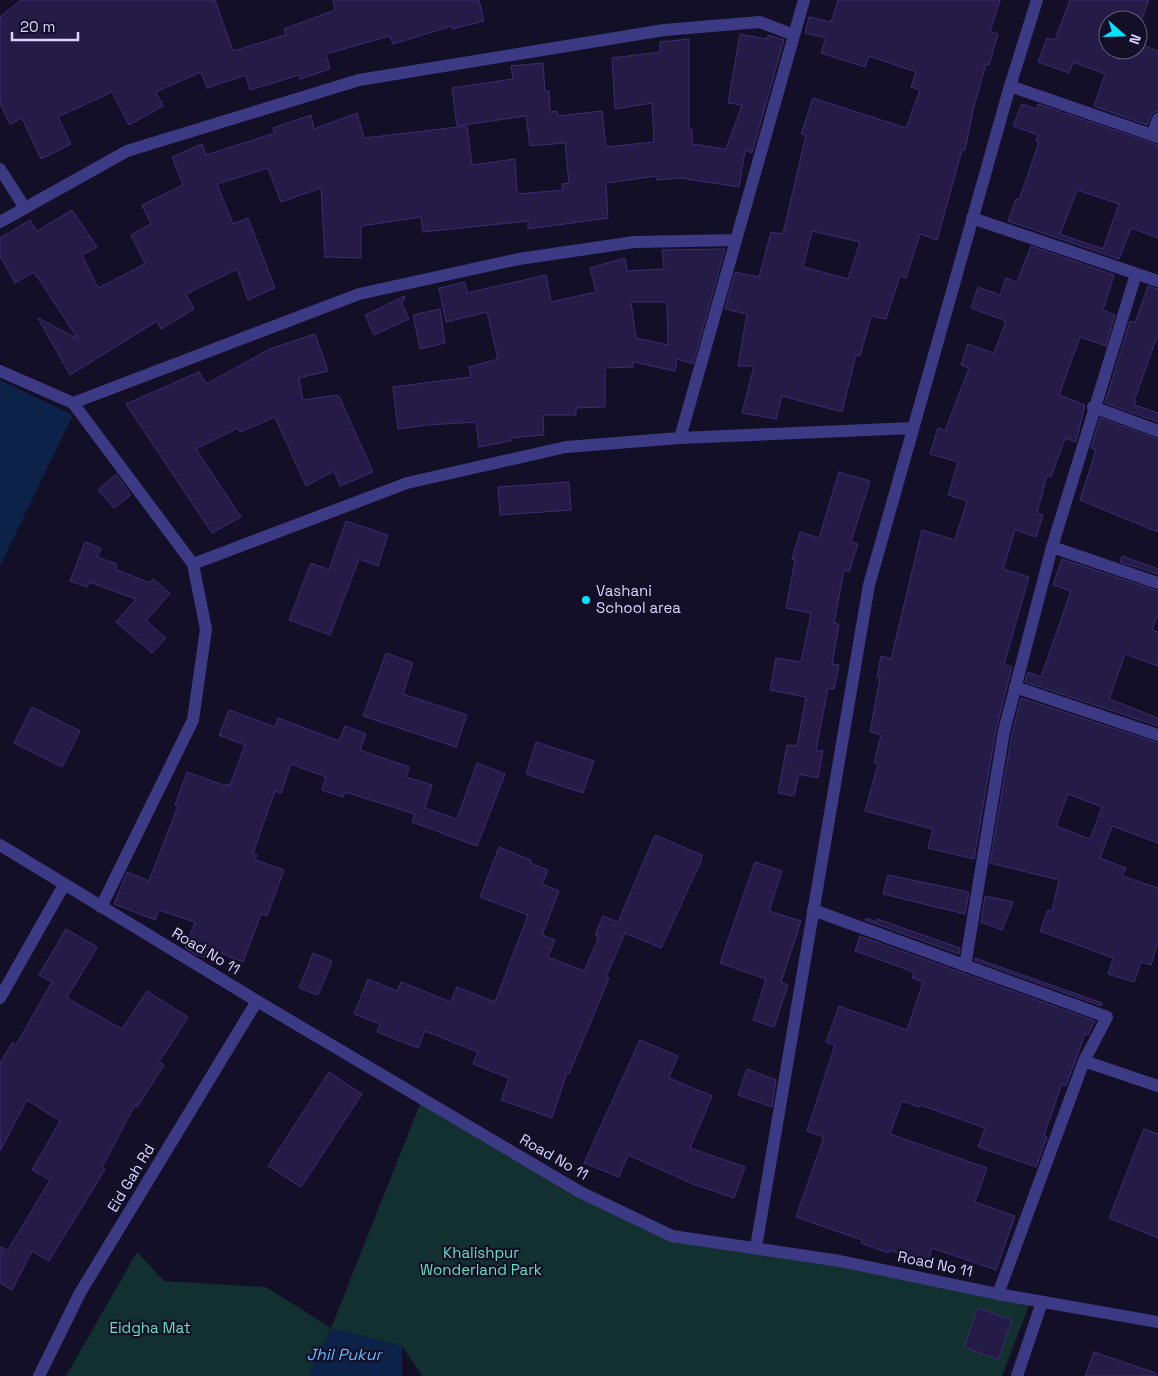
<svg xmlns="http://www.w3.org/2000/svg" width="1158" height="1376" viewBox="0 0 1158 1376" font-family="'Space Grotesk',sans-serif">
  <style>
    .green { fill: #12302f }
    .water { fill: #0c2248 }
    .building { fill: #241b47; stroke: #3b2d73; fill-rule: evenodd }
    .lines { fill: none; stroke-linecap: round; stroke-linejoin: round }
    .minor { stroke: #3d3a85; stroke-width: 12 }
    .tertiary { stroke: #3d3a85; stroke-width: 12 }
    .poi-dot { fill: #00e5ff; stroke: #130f26; stroke-width: 2 }
    .labels { text-anchor: middle; stroke-width: 4.5; stroke-linejoin: round; paint-order: stroke }
    .poi-label { font-size: 15px; fill: #d9d4ff; stroke: #130f26; text-anchor: start }
    .street-label { font-size: 15px; fill: #d9d4ff; stroke: #130f26 }
    .park-label { font-size: 15px; fill: #5fe0c0; stroke: #130f26 }
    .water-label { font-size: 16px; font-style: italic; fill: #62b6ff; stroke: #130f26 }
  </style>
  <rect width="100%" height="100%" fill="#130f26"/>
  <!-- green -->
  <path class="green" d="M422 1099 672 1236 1031 1300 1002 1376H422L402 1346 331 1328 308 1376H66L137 1252 164 1281 266 1287 331 1328Z"/>
  <!-- water -->
  <path class="water" d="M0 380 73 415 0 566Z
    M331 1328 402 1346V1376H308Z"/>
  <!-- building -->
  <path class="building" d="M21 0H215L233 51 286 35 284 29 335 10 333 0H479L484 21 452 29V26L393 44 390 36 326 54 330 69 300 79 299 75 250 90 246 75 207 88 201 72 156 92 163 106 129 125 112 92 58 117 71 144 41 159 22 118 10 124 0 103V17Z
    M838 0H1000L990 32 998 34 989 65 986 64 973 110 965 150H962L937 240 920 234 906 278 900 276 886 319 871 316 860 356 856 355 842 412 782 396 776 419 742 413 754 366H738L747 314 725 309 735 272 759 277 771 232 783 234 806 135 801 134 813 98 906 128 920 90 911 87 916 72 869 56 865 67 821 53 826 38 805 33 809 17 831 22ZM812 231 860 242 848 279 803 267Z
    M1070 0H1149L1138 29V20H1108V50H1138V43L1158 51V111L1152 113 1147 125 1094 106 1105 74 1073 62 1069 73 1038 62 1047 38 1055 40Z
    M740 34 767 39 768 35 784 40 752 153 745 150 739 187 680 178 657 180V176L606 183 608 218 528 229V221L423 232 421 217 361 226V258L325 257 321 188 281 202 268 168 217 184 233 224 248 218 275 288 248 300 237 269 186 294 194 309 161 329 157 321 70 375 38 318 78 339 34 272 15 283 0 256V238L30 220 37 231 72 210 97 247 82 255 98 288 145 264 131 235 151 224 142 205 183 185 172 157 202 144 206 155 275 133 273 128 311 115 314 129 357 113 364 138 467 126 472 165 515 159 517 194 563 190 562 184 569 183 565 143 530 146 526 116 457 126 452 88 513 79 511 66 543 63 545 91H549L550 112 557 111 558 116 602 111 606 147 654 142 652 103 615 109 612 58 660 52V42L689 39V130L692 129V144L726 149 742 105 728 103Z
    M1022 104 1037 109 1038 104 1158 145V238L1131 228 1119 259 1008 221 1016 199 1019 200 1039 142 1036 141 1038 135 1013 126ZM1077 190 1119 204 1103 249 1060 234Z
    M1031 246 1114 275 1103 310 1115 315 1106 346 1080 337 1059 395 1085 405 1076 442 1065 438 1051 477 1047 475 1037 513 1043 515 1036 537 1015 530 1003 569 1029 577 1004 664 1012 667 996 730 974 859 928 848 933 829 865 811 878 764 874 763 881 735 870 732 880 678 877 677 881 656 891 659 922 530 955 540 967 501 948 495 958 462 930 454 938 428 945 431 969 368 961 365 968 344 994 353 1006 321 971 308 978 287 1000 295 1006 278 1017 282Z
    M725 249 693 364 677 359 675 371 633 362V367L605 368V407L576 408V415H543L544 435 510 438 511 441 479 447 476 422 427 425 398 429 393 387 471 377 469 367 498 359 487 312 446 322 439 288 465 282 467 293 546 275 551 302 596 292 590 268 625 258 627 271 664 269 662 250ZM631 302H667L668 345 636 338Z
    M1148 286 1158 289V334L1134 401 1136 402 1135 405 1158 413V422L1105 403 1130 321 1135 323Z
    M405 296 402 304 409 319 374 335 365 315Z
    M440 309 445 343 420 349 413 315Z
    M315 334 328 371 299 378 303 400 337 395 339 398V396L373 472 340 486 334 471 306 486 275 417 240 432 238 428 196 449 241 517 212 533 126 404 199 372 206 384 270 349Z
    M1100 418 1158 439V532L1080 500 1096 450 1091 448Z
    M839 472 870 481 851 542 858 544 849 572 844 570 834 623 839 624 832 664 839 665 834 689 828 688 816 750 823 751 818 778 799 774 794 796 778 793 787 745 797 746 806 697 770 690 776 658 801 662 811 613 786 608 795 560 792 559 800 532 819 538Z
    M116 474 131 495 114 508 98 490Z
    M569 482 571 510 500 515 498 487Z
    M346 521 388 535 378 566 359 559 330 635 289 620 311 563 329 570Z
    M85 542 101 548 97 557 117 564 115 569 150 583 153 579 170 593 146 621 166 638 152 653 116 622 136 599 89 582 87 587 70 581Z
    M1122 556 1158 569V574L1120 562Z
    M1062 559 1158 591V614L1152 630 1158 632V666L1125 654 1109 699 1158 718V726L1025 682 1028 672 1041 677 1071 591 1053 585Z
    M386 653 413 663 403 694 467 715 456 747 363 716Z
    M1021 698 1158 743V843L1112 826 1100 858 1126 868 1122 876 1158 888V942L1151 965 1141 962 1134 982 1108 974 1113 958 1040 931 1048 910 1052 911 1059 880 990 863 1012 733ZM1068 794 1102 807 1090 839 1056 826Z
    M32 707 80 731 62 767 14 743Z
    M229 710 275 727 278 718 339 741 345 726 366 734 360 750 409 767 406 777 432 785 425 808 457 819 477 763 505 774 477 846 412 822 415 814 345 792 343 797 322 790 326 777 291 764 281 793 275 791 253 853 257 855 255 860 284 870 267 916 261 914 243 962 218 952 215 961 195 954 185 948 195 922 159 910 155 920 114 904 127 872 149 881 178 806 175 805 187 772 226 786 227 784 230 785 245 745 219 735Z
    M536 742 594 761 583 793 526 774Z
    M655 835 702 855 701 861 661 948 625 933 606 977 609 978 569 1074 567 1073 552 1118 501 1100 509 1078 473 1064 478 1052 425 1031 418 1048 377 1032 380 1024 354 1014 368 979 397 991 401 982 451 1002 457 987 495 1002 528 915 480 897 499 847 531 860 530 863 548 870 542 884 559 891 542 935 555 940 548 957 584 971 599 937 595 935 603 916 618 922Z
    M755 862 782 871 769 911 801 921 781 982 788 985 774 1027 753 1020 766 979 720 963Z
    M888 875 969 892 965 914 883 894Z
    M985 896 1013 902 1002 930 981 922Z
    M866 918 877 922V919L960 948 959 954 865 920Z
    M66 929 97 947 67 998 122 1029 147 991 188 1017 159 1062 164 1065 137 1107 135 1105 102 1167 105 1169 49 1261 32 1251 12 1290 0 1283V1247L8 1250 50 1180 32 1170 60 1121 27 1100 0 1151V1063L12 1043 16 1045 52 982 39 975Z
    M860 936 1095 1021 1088 1035 1085 1034 1066 1086 1062 1084 1044 1135 1047 1137 1036 1167 978 1147 985 1128 920 1105 919 1107 902 1101 890 1134 987 1168 975 1202 1015 1216 996 1270 932 1248 927 1263 889 1250 888 1253 861 1243 862 1240 796 1217 824 1137 807 1131 835 1045 826 1042 839 1006 907 1030 923 982 912 978 914 972 855 951Z
    M313 953 332 961 318 995 299 988Z
    M975 958 1102 1003 1101 1006 974 960Z
    M640 1040 678 1056 669 1078 712 1096 690 1148 745 1167 734 1198 693 1184 628 1155 619 1177 584 1163Z
    M747 1069 776 1080 772 1107 738 1095Z
    M329 1072 362 1094 301 1187 268 1166Z
    M1144 1129 1158 1134V1238L1109 1218Z
    M978 1308 1012 1320 998 1360 964 1347Z
    M1094 1352 1156 1373V1376H1085Z"/>
  <g class="lines">
    <!-- minor -->
    <path class="minor" d="M1010 86 1158 137
      M1152 135 1158 119
      M0 169 25 208
      M972 218 1158 281
      M0 222 127 151 359 80 664 30 760 22 794 35
      M0 371 73 403 193 564 206 629 193 720 101 907
      M73 403 359 294 519 259 634 242 736 240
      M1093 407 1158 431
      M680 438 912 428
      M1052 547 1158 583
      M193 564 407 483 566 447 680 438 804 0
      M1015 687 1158 735
      M813 910 1107 1017 1084 1061 998 1294
      M965 966 1004 731 1052 547 1136 274
      M0 998 64 885
      M1084 1061 1158 1086
      M756 1247 869 585 1010 86 1037 0
      M39 1376 80 1293 257 1001
      M1017 1376 1042 1302"/>
    <!-- tertiary -->
    <path class="tertiary" d="M0 845 257 1001 580 1192 672 1236 840 1261 998 1294 1158 1322"/>
  </g>
  <!-- markers -->
  <circle class="poi-dot" cx="586" cy="600" r="5"/>
  <g class="labels">
    <!-- poi labels -->
    <g class="poi-label">
      <text x="596" y="596">Vashani<tspan x="596" dy="17">School area</tspan></text>
    </g>
    <!-- street labels -->
    <g class="street-label">
      <text transform="translate(206 951) rotate(31)" y="5">Road No 11</text>
      <text transform="translate(554 1157) rotate(30)" y="5">Road No 11</text>
      <text transform="translate(131 1178) rotate(-59)" y="5">Eid Gah Rd</text>
      <text transform="translate(935 1264) rotate(12)" y="5">Road No 11</text>
    </g>
    <!-- park labels -->
    <g class="park-label">
      <text x="481" y="1258">Khalishpur<tspan x="481" dy="17">Wonderland Park</tspan></text>
      <text x="150" y="1333">Eidgha Mat</text>
    </g>
    <!-- water labels -->
    <g class="water-label">
      <text x="344" y="1360">Jhil Pukur</text>
    </g>
  </g>
  <!-- north arrow -->
  <g transform="translate(1123 35) rotate(110)"><circle r="24" fill="#130f26" stroke="#625e7d"/>
  <path d="M0-4L9 19L0 12L-9 19Z" fill="#00e5ff"/>
  <text y="-8" font-size="14" font-weight="bold" text-anchor="middle" fill="#d9d4ff">N</text>
  </g>
  <!-- scale -->
  <path d="M12 32v8h66v-8" fill="none" stroke="#d9d4ff" stroke-width="2.5"/>
  <text x="20" y="32" font-size="15" fill="#d9d4ff" stroke="#130f26" stroke-width="4" paint-order="stroke">20 m</text>
</svg>
